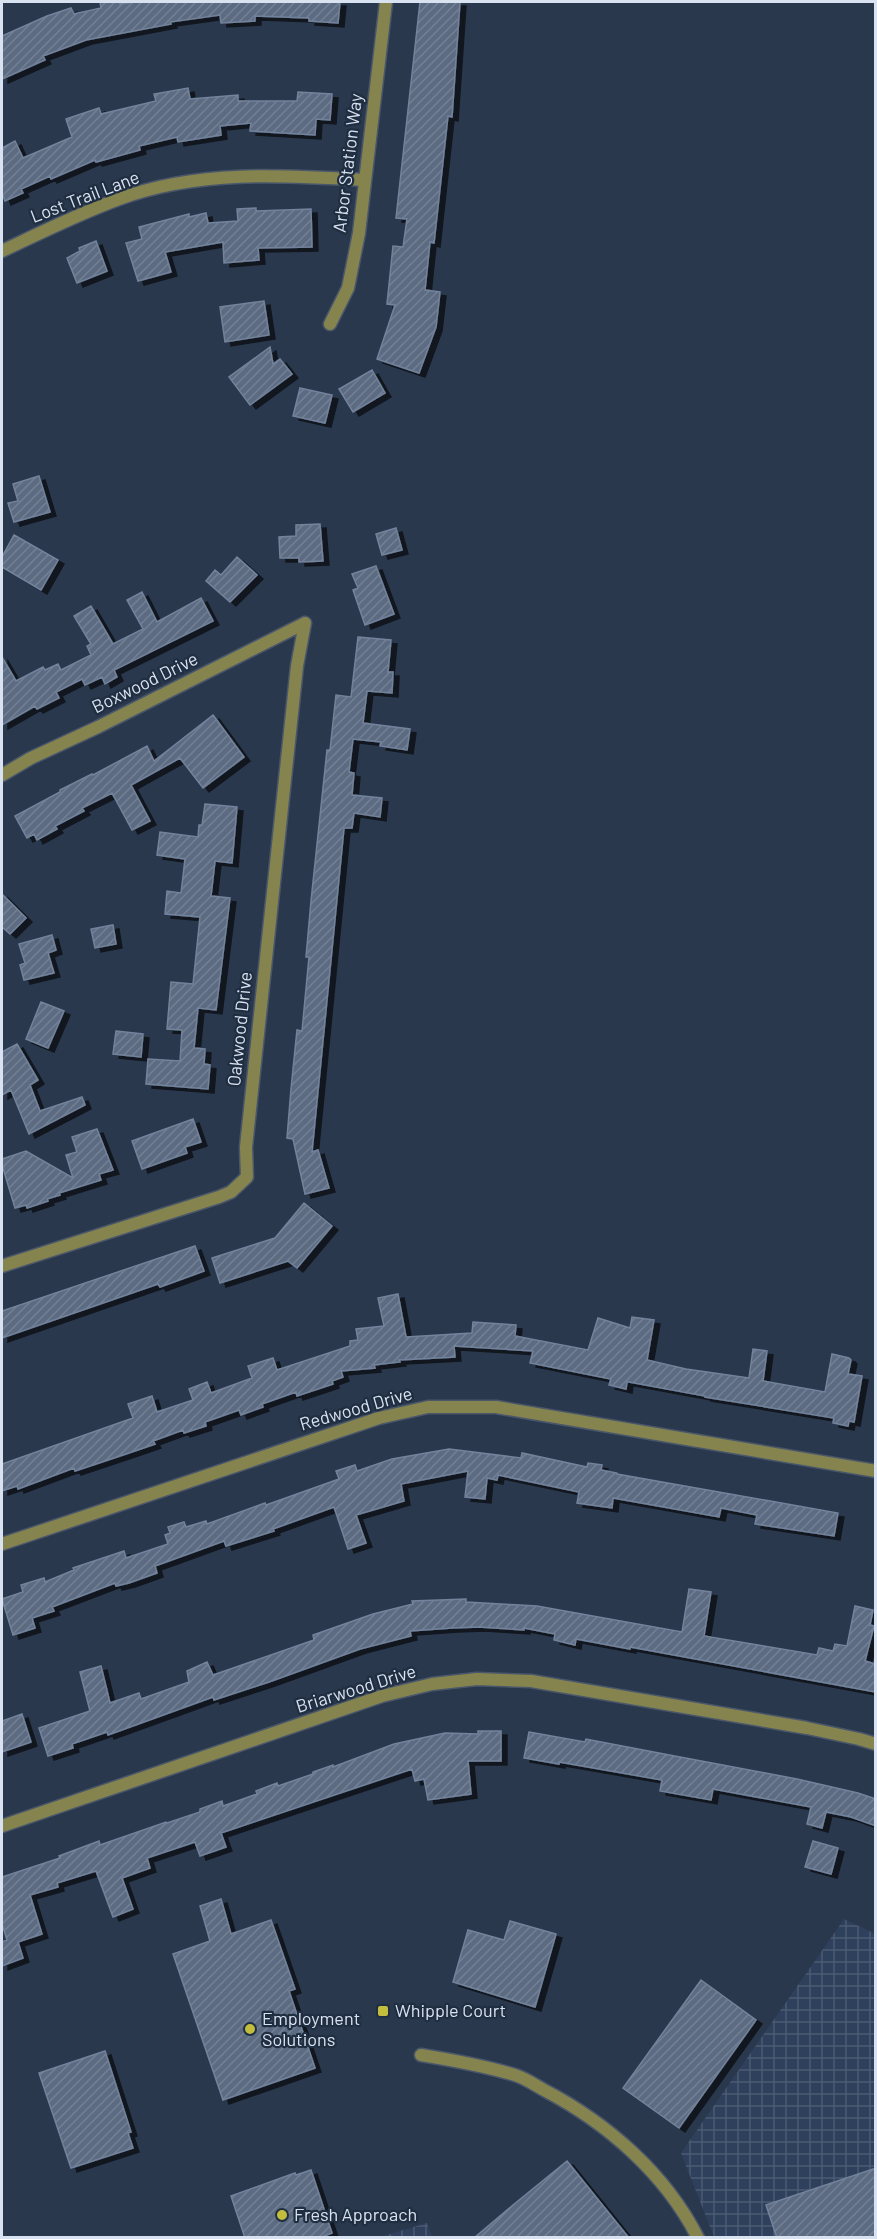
<svg xmlns="http://www.w3.org/2000/svg" width="877" height="2239" viewBox="0 0 877 2239" font-family="Barlow,sans-serif">
  <style>
    .industrial { fill: url(#industrial-grid) }
    .building { fill: url(#building-hatch); stroke: #73839c; stroke-width: 1.5; filter: url(#shadow) }
    .lines { fill: none; stroke-linecap: round; stroke-linejoin: round }
    .street-casing { stroke: #4a576a; stroke-width: 15 }
    .street { stroke: #86844e; stroke-width: 12 }
    .poi-dot { fill: #c3bd3e; stroke: #202e42; stroke-width: 2 }
    .labels { text-anchor: middle; stroke-width: 4.5; stroke-linejoin: round; paint-order: stroke }
    .street-label { font-size: 18px; fill: #d9e2f0; stroke: #202e42 }
    .poi-label { font-size: 18px; fill: #d9e2f0; stroke: #202e42; text-anchor: start }
  </style>
  <defs>
    <pattern id="industrial-grid" width="8" height="8" patternUnits="userSpaceOnUse" patternTransform="scale(1.5)"><rect width="8" height="8" fill="#2e405b"/><path d="M0 4h8M4 0v8" fill="none" stroke="#4c5b73"/></pattern>
    <pattern id="building-hatch" width="6" height="6" patternUnits="userSpaceOnUse" patternTransform="scale(1.5)"><rect width="6" height="6" fill="#5b6b82"/><path d="M-1 1l2-2M0 6l6-6M5 7l2-2" fill="none" stroke="#728094"/></pattern>
    <filter id="shadow"><feDropShadow dx="6" dy="4" stdDeviation="0" flood-color="#0009"/></filter>
  </defs>
  <rect width="100%" height="100%" fill="#2a384d"/>
  <!-- industrial -->
  <path class="industrial" d="M844 1919 875 1934V2237H714L681 2153Z
    M427 2223 432 2237H380Z"/>
  <!-- building -->
  <path class="building" d="M100 2H119L120 4 133 2H340L338 23 309 21V18L255 16V21L221 23 220 15 170 22 171 24 86 40 43 56 45 60 2 79V36L47 16 71 8 74 14 101 8Z
    M420 2H460L452 117 448 116 434 243 430 242 425 290 440 292 436 327 419 373 377 359 395 305 387 304 393 246 403 247 407 219 396 218Z
    M188 88 190 99 238 95V101H297L298 92 332 94 330 120 316 119 315 135 250 131 251 123 220 126 221 135 178 142 177 137 139 146 140 150 96 162 95 160 51 179 50 176 21 189 23 193 5 201 2 193V148L15 141 23 158 72 137 66 119 99 108 101 114 156 101 154 94Z
    M256 208V211L311 209 312 247 258 248 259 260 224 263 223 242 165 252 171 272 138 281 126 243 142 239 139 227 189 214V217L206 213 208 223 238 221 237 209Z
    M96 241 107 271 77 283 67 258 80 251 79 248Z
    M264 301 269 335 225 342 220 307Z
    M270 347 273 364 280 359 292 374 250 405 229 377Z
    M372 370 385 393 353 412 339 389Z
    M300 388 332 395 325 423 293 416Z
    M39 476 50 512 14 522 8 503 18 501 13 484Z
    M320 524 323 561 299 562V558H280L279 537 296 536V525Z
    M396 528 402 550 382 555 376 534Z
    M14 535 58 560 41 590 2 567V557Z
    M237 557 257 575 230 602 206 581 215 570 221 575Z
    M376 566 394 614 365 625 353 590 358 588 352 574Z
    M142 592 157 622 201 598 213 621 114 670 117 677 105 684 102 677 85 685 82 679 56 692 59 698 37 709 35 706 2 725V657L16 681 43 667 45 670 58 664 61 670 91 655 87 646 91 644 74 616 91 606 113 644 143 629 127 600Z
    M358 637 391 640 388 672H393L392 693 367 691 363 723 410 729 407 750 380 746 381 742 353 739 349 772 354 773 352 795 382 798 380 817 354 813 352 828H344L312 1152 318 1150 329 1188 305 1194 293 1139 287 1138 291 1089 297 1030 302 1031 309 957H306L311 901 327 750H330L336 695 351 697Z
    M213 715 244 757 203 788 180 758 131 785 150 821 132 830 112 793 82 808 84 811 55 826 57 829 37 840 34 834 27 838 15 816 60 792V790L92 774 93 775 147 746 154 761Z
    M205 804 237 807 232 863 215 861 211 896 230 898 216 1010 198 1008 194 1048 205 1049 204 1064 210 1065 208 1089 146 1084 148 1059 180 1061 182 1030 167 1029 171 982 193 984 200 917 165 914 167 891 181 893 185 859 157 855 160 832 198 837 199 825H202Z
    M2 894 26 918 10 934 2 927Z
    M113 925 116 944 95 948 91 929Z
    M52 935 56 950 48 953 54 973 24 980 20 965 25 963 19 944Z
    M41 1002 64 1011 48 1048 26 1039Z
    M116 1031 143 1034 141 1057 113 1054Z
    M17 1044 38 1080 30 1085 40 1111 82 1097 85 1105 29 1134 11 1090 2 1095V1052Z
    M193 1119 201 1142 185 1147 187 1153 142 1169 132 1141Z
    M97 1129 113 1170 99 1174 101 1180 59 1193 60 1195 47 1199 48 1201 27 1208 26 1205 15 1208 2 1165V1159L26 1151 73 1178 66 1155 77 1152 72 1137Z
    M304 1203 332 1226 297 1268 288 1261 220 1283 212 1258 275 1238Z
    M195 1246 204 1271 160 1287 158 1284 2 1338V1311Z
    M398 1294 406 1337 472 1333 473 1322 516 1325 515 1336 588 1350 598 1318 630 1328 632 1317 654 1320 647 1360 686 1369 749 1378 753 1349 767 1351 763 1381 825 1392 832 1354 849 1358 851 1360 848 1374 862 1376 854 1422 849 1421 848 1426 833 1423 834 1418 705 1397V1396L629 1382H627L626 1389 609 1385 611 1379 530 1363 533 1351 454 1346 455 1357 399 1360 400 1362 374 1365 375 1368 341 1371 343 1377 332 1381 333 1384 297 1396 296 1392 262 1404 263 1407 241 1415 239 1410 205 1422 206 1426 184 1433 183 1430 153 1441 155 1444 129 1453 75 1471 74 1468 18 1489 17 1486 2 1491V1464L133 1418 128 1404 152 1396 157 1412 193 1400 189 1389 207 1382 211 1393 252 1378 248 1366 273 1358 277 1370 350 1346V1341L358 1340 356 1329 384 1326 378 1298Z
    M449 1449 521 1458 522 1453 587 1467 588 1463 602 1465 601 1470 617 1473V1474L838 1513 834 1536 755 1524 757 1515 721 1508 719 1517 613 1498 612 1508 577 1503 579 1492 498 1475 497 1480 487 1478 485 1499 465 1497 468 1471 401 1484 404 1501 356 1515 366 1543 348 1549 334 1507 273 1529 274 1531 226 1546 224 1541 155 1566 157 1573 129 1583 116 1586 115 1583 52 1607 54 1611 32 1618 35 1628 13 1635 2 1599 23 1592 21 1585 44 1578 45 1582 74 1570 73 1568 124 1551 126 1558 168 1544 165 1535 170 1533 168 1527 184 1522 186 1527 206 1521 207 1524 265 1503 266 1505 339 1479 336 1471 355 1465 357 1471 392 1459Z
    M689 1589 711 1592 704 1636 817 1655 819 1648 833 1651 835 1644 847 1646 855 1606 873 1610 870 1625 874 1626 865 1661 876 1664V1692L630 1647V1649L576 1639 575 1645 554 1640 555 1634 524 1628V1630L479 1627 452 1628 410 1631 411 1636 360 1649 269 1682 214 1700 213 1697 108 1735 107 1732 72 1744 73 1748 48 1756 39 1728 90 1711 80 1672 101 1666 110 1703 139 1693 141 1699 189 1682 187 1671 207 1662 213 1675 314 1640 313 1635 373 1614 413 1604 412 1601 466 1599V1602L537 1606 682 1632Z
    M22 1714 31 1742 2 1752V1721Z
    M478 1731H501V1761H468L471 1794 428 1800 424 1779 415 1781 412 1769 221 1833 226 1847 200 1856 195 1842 147 1858 150 1868 122 1878 133 1909 113 1917 96 1871 57 1883 58 1887 30 1895 42 1934 18 1942 23 1958 2 1966V1942L7 1940 2 1924V1877L60 1858 59 1856 99 1841 100 1845 166 1822 167 1823 200 1812V1809L222 1801 223 1806 257 1794 256 1791 277 1783 278 1786 313 1774V1772L333 1765V1767L394 1744 445 1733 478 1734Z
    M529 1732 585 1742 586 1739 680 1757 797 1779 858 1793 876 1799V1826L851 1817 826 1812 822 1828 807 1824 811 1807 713 1789 711 1800 660 1791 662 1780 559 1762V1764L524 1758Z
    M813 1841 838 1848 831 1874 805 1867Z
    M221 1899 231 1934 271 1920 295 1989 289 1991 315 2068 223 2100 173 1954 210 1941 200 1906Z
    M510 1921 556 1934 535 2007 453 1982 468 1930 504 1940Z
    M701 1980 756 2020 679 2128 623 2088Z
    M105 2051 131 2132 128 2133 133 2148 71 2168 39 2073Z
    M567 2161 629 2238H474L513 2205Z
    M876 2168V2238H777L766 2205Z
    M311 2170 332 2233 319 2238H245L231 2196 295 2173 296 2175Z"/>
  <g class="lines">
    <defs>
      <path id="street" d="M2 251C40 233 78 214 119 199 197 170 282 175 364 180
        M330 324 348 288 359 233 386 2
        M2 775 31 758 98 727 305 623
        M2 1266 219 1197 231 1192 247 1177 246 1147 297 666 305 623
        M2 1544 379 1418 428 1407H496L876 1471
        M2 1826 382 1696 432 1684 477 1679 531 1681 807 1728 859 1739 876 1744
        M421 2055C452 2060 485 2066 515 2075 525 2078 535 2085 544 2090 607 2123 665 2173 698 2238"/>
    </defs>
    <!-- street casing -->
    <use href="#street" class="street-casing"/>
    <!-- street -->
    <use href="#street" class="street"/>
  </g>
  <!-- markers -->
  <g class="poi-dot">
    <rect x="377" y="2005" width="12" height="12" rx="3"/>
    <circle cx="250" cy="2029" r="6"/>
    <circle cx="282" cy="2215" r="6"/>
  </g>
  <g class="labels">
    <!-- street labels -->
    <g class="street-label">
      <text transform="translate(348 163) rotate(-83)" y="6">Arbor Station Way</text>
      <text transform="translate(85 197) rotate(-21)" y="6">Lost Trail Lane</text>
      <text transform="translate(145 683) rotate(-26)" y="6">Boxwood Drive</text>
      <text transform="translate(240 1029) rotate(-84)" y="6">Oakwood Drive</text>
      <text transform="translate(356 1409) rotate(-16)" y="6">Redwood Drive</text>
      <text transform="translate(356 1689) rotate(-17)" y="6">Briarwood Drive</text>
    </g>
    <!-- poi labels -->
    <g class="poi-label">
      <text x="395" y="2017">Whipple Court</text>
      <text x="262" y="2025">Employment<tspan x="262" dy="21">Solutions</tspan></text>
      <text x="294" y="2221">Fresh Approach</text>
    </g>
  </g>
  <!-- border -->
  <rect width="877" height="2239" fill="none" stroke="#d9e2f0" stroke-width="6"/>
</svg>
